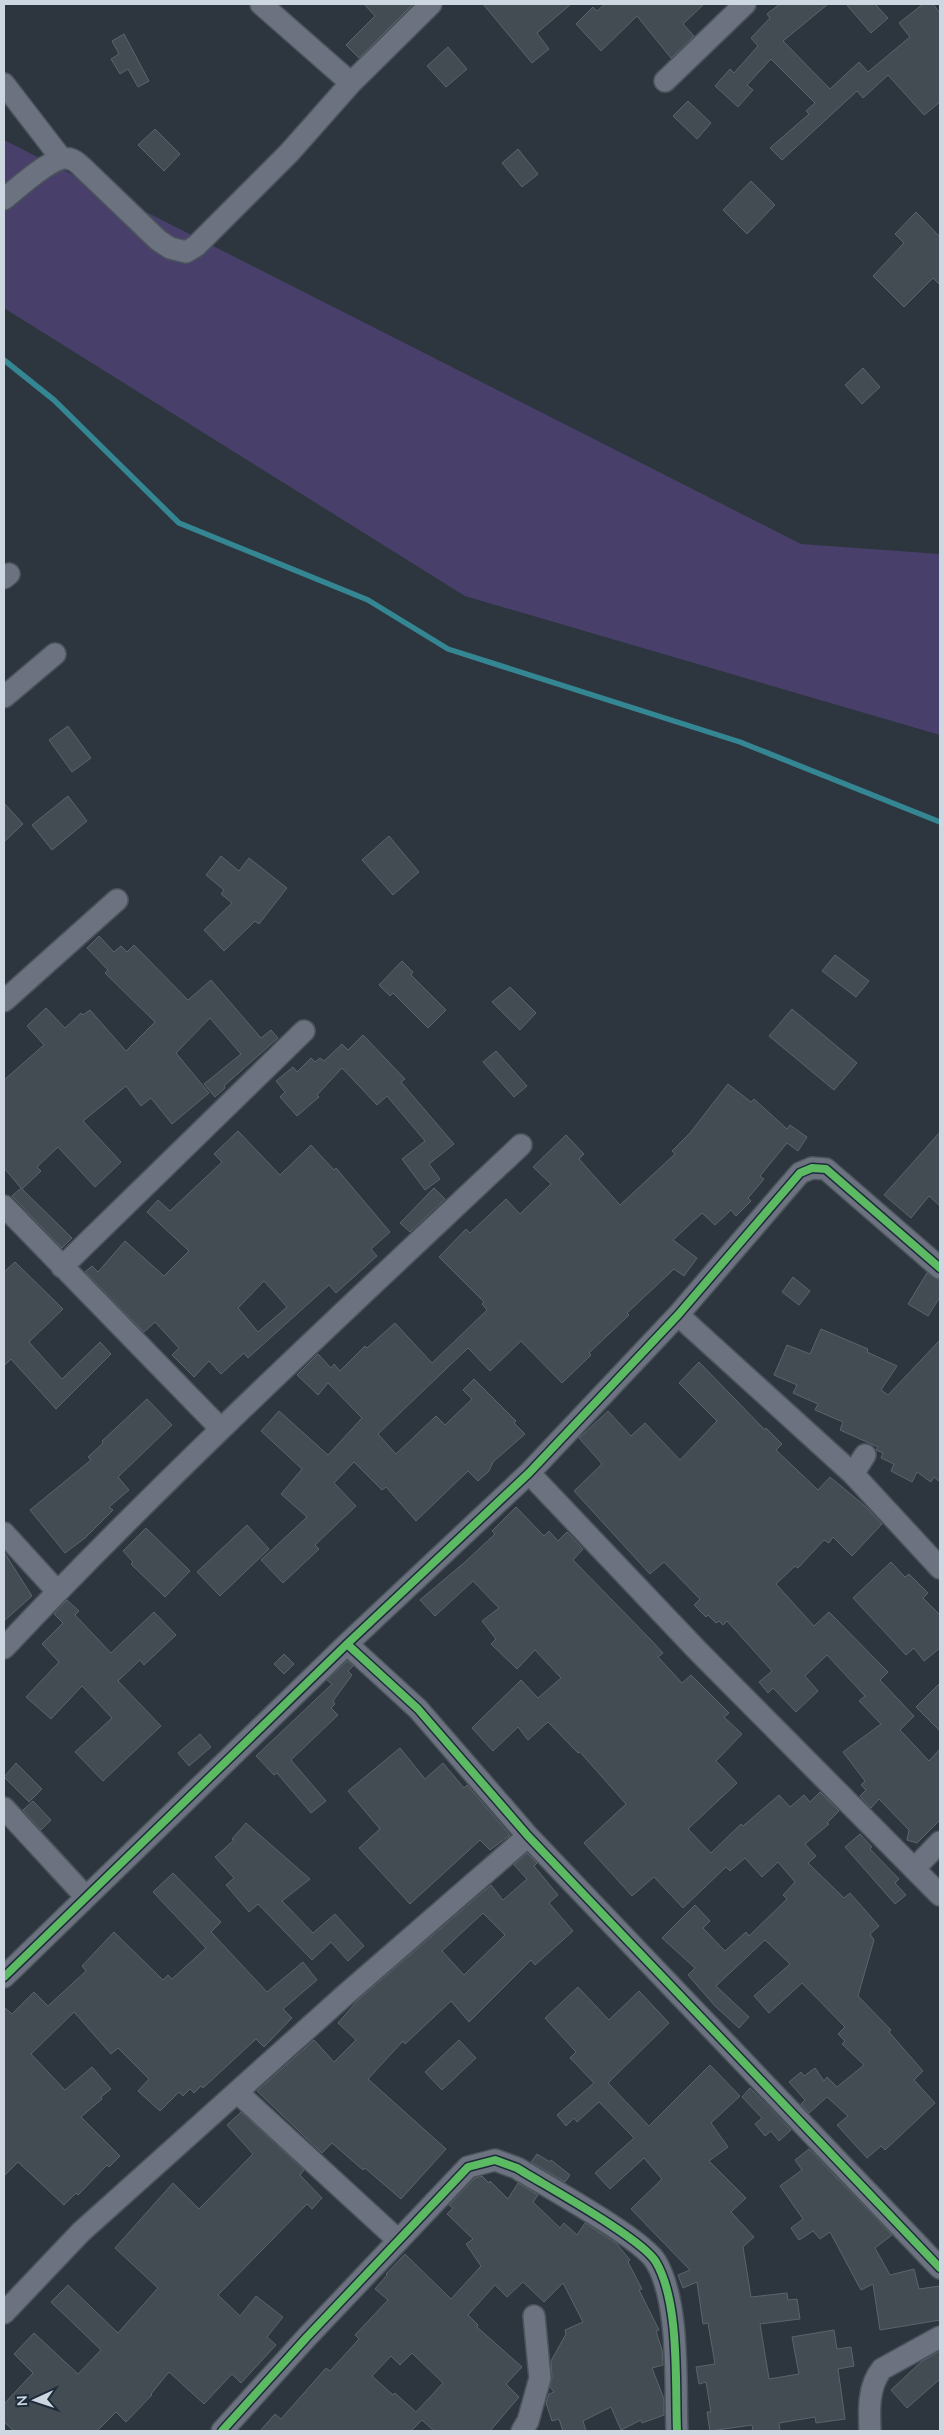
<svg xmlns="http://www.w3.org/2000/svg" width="944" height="2435" viewBox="0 0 944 2435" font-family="Mulish,sans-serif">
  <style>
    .green { fill: #48406a }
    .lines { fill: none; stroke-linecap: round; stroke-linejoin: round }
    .stream { stroke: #348693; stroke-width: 5.5 }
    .building { fill: #434c52; stroke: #5c646b; fill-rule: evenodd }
    .street-casing { stroke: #4b535b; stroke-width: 24 }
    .street { stroke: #6c7280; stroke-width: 21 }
    .cycleway-casing { stroke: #1d2b3b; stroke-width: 11 }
    .cycleway { stroke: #5cba63; stroke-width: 8 }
  </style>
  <rect width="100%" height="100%" fill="#2d363f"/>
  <!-- green -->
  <path class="green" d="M4 140 801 544 940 554V735L465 596 4 308Z"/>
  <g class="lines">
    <!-- stream -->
    <path class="stream" d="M4 360 54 400 179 523 368 600 448 649 740 742 940 822"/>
  </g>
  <!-- building -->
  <path class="building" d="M364 4H413L359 58 346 45 375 16Z
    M483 4H571L537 33 549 49 532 63Z
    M605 4H704L683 24 694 36 671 58 637 16 601 51 576 24 593 7 597 11Z
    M780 4H828L783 41 830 89 859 62 868 72 910 37 899 23 923 4H933L940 13V102L924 115 888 75 863 98 857 91 782 160 770 148 809 114 806 111 815 103 771 59 747 85 753 90 738 107 715 86 730 69 734 73 758 46 751 38 770 18 767 14Z
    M846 4H875L888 18 871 33Z
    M124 34 149 81 138 87 128 69 120 74 111 59 119 54 112 41Z
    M448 47 467 69 446 87 427 66Z
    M688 101 711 123 697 139 673 116Z
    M155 129 180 154 164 171 138 145Z
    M518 149 538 174 522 187 502 163Z
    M751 181 775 205 747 234 723 210Z
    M916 212 940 237V285L933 278 904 307 873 276 904 243 895 234Z
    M863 368 880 387 862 404 845 385Z
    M68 726 91 758 72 772 49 740Z
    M68 796 87 821 52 850 32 825Z
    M4 803 23 824 4 842Z
    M389 836 419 872 393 895 362 860Z
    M221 856 239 871 249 858 287 888 259 924 255 921 224 951 204 930 232 903 221 894 224 890 206 875Z
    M99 936 114 952 121 946 127 952 134 945 188 1000 211 980 261 1038 271 1030 278 1038 224 1086 225 1088 215 1097 204 1084 241 1054 210 1018 176 1053 209 1093 172 1124 151 1098 141 1106 126 1086 83 1121 121 1162 95 1187 58 1147 37 1167 41 1171 22 1189 72 1238 62 1248 12 1196 21 1188 4 1168V1080L44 1045 27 1026 46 1008 65 1028 81 1013 83 1015 90 1010 126 1051 155 1022 105 973 108 970 87 948Z
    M835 955 869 981 856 997 822 971Z
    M402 961 413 972 411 975 446 1010 428 1028 393 993 390 996 379 985Z
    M510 987 536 1013 520 1030 492 1002Z
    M792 1009 857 1063 834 1090 769 1036Z
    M363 1035 405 1079 401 1082 454 1144 429 1164 440 1179 425 1190 402 1159 425 1141 387 1096 377 1105 342 1068 317 1095 319 1097 297 1116 280 1097 285 1092 276 1081 293 1067 297 1072 311 1058 315 1062 320 1058 324 1061 342 1044 348 1050Z
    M496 1051 527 1086 514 1097 483 1062Z
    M728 1084 751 1102 754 1099 787 1129 790 1125 807 1137 798 1151 787 1143 760 1176 764 1179 748 1198 751 1201 736 1216 731 1210 715 1225 702 1213 673 1240 697 1258 684 1276 674 1269 627 1313 629 1315 589 1353 591 1355 562 1383 521 1341 490 1371 468 1348 378 1434 396 1454 436 1416 445 1425 472 1399 463 1390 474 1379 516 1421 514 1423 525 1434 493 1462 489 1471 478 1481 468 1471 416 1521 386 1487 382 1490 354 1462 334 1483 356 1506 315 1545 319 1549 283 1583 261 1560 307 1517 281 1494 302 1469 261 1431 279 1411 328 1455 362 1418 328 1383 318 1395 297 1375 318 1354 331 1368 334 1364 340 1371 365 1346 367 1348 395 1323 432 1363 487 1310 482 1304 484 1302 439 1257 466 1229 470 1233 506 1199 520 1214 551 1184 533 1167 566 1135 584 1154 579 1159 620 1205 675 1154 672 1151 690 1133Z
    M238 1131 280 1175 311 1145 334 1170 336 1168 390 1232 371 1249 377 1256 336 1293 329 1285 248 1358 244 1353 221 1374 209 1361 194 1377 172 1355 179 1348 155 1322 144 1332 85 1272 92 1266 98 1272 125 1241 164 1276 189 1251 147 1212 158 1200 170 1211 222 1162 214 1154ZM264 1281 287 1307 258 1332 238 1308Z
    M940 1132V1206L929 1196 911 1218 884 1195Z
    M434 1188 445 1199 410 1232 400 1223Z
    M15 1262 63 1309 29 1342 62 1379 100 1342 111 1354 56 1409 11 1359 4 1366V1272Z
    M927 1273 940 1281V1297L928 1316 908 1304Z
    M793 1277 810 1291 799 1305 782 1292Z
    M821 1329 868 1349 867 1352 897 1366 881 1390 888 1395 940 1340V1482L934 1477 931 1482 917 1472 912 1482 891 1471 894 1464 881 1458 883 1453 876 1450 878 1447 840 1430 843 1422 815 1410 818 1404 793 1393 797 1385 774 1375 787 1345 810 1354Z
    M699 1362 765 1430 766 1428 782 1444 776 1450 818 1490 830 1477 865 1506 882 1524 852 1556 833 1537 829 1543 824 1540 798 1568 795 1566 776 1584 814 1626 829 1612 888 1672 880 1680 914 1716 900 1730 929 1761 940 1749V1820L917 1843 907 1840 909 1830 879 1799 871 1808 860 1796 866 1790 861 1785 865 1781 843 1752 881 1724 859 1701 865 1696 827 1655 805 1676 818 1691 796 1712 773 1688 768 1693 759 1682 772 1671 727 1621 723 1625 719 1621 716 1623 708 1615 706 1617 694 1605 700 1599 664 1562 650 1574 574 1491 602 1464 579 1438 608 1411 631 1436 645 1423 680 1460 717 1421 679 1383Z
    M147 1399 172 1425 118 1477 129 1490 109 1507 113 1510 85 1538 65 1553 30 1510 91 1460 88 1457 103 1443 102 1441Z
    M516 1507 544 1536 549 1531 558 1541 567 1532 583 1549 573 1560 652 1641 663 1653 658 1657 682 1683 691 1675 729 1713 724 1717 742 1734 716 1761 737 1783 688 1829 711 1853 741 1824 743 1826 779 1795 790 1807 804 1795 810 1802 820 1792 839 1811 827 1823 829 1824 805 1844 816 1856 808 1863 844 1898 850 1893 879 1926 870 1934 874 1940 858 1996 891 2030 889 2032 923 2071 914 2080 935 2103 885 2150 881 2146 867 2158 837 2125 848 2116 827 2097 809 2113 801 2104 805 2100 789 2082 801 2072 804 2076 815 2068 824 2081 827 2077 837 2087 864 2065 842 2044 845 2041 838 2034 845 2027 802 1983 769 2013 754 1996 790 1964 765 1940 716 1986 749 2017 739 2028 715 2006 688 1975 695 1968 662 1938 695 1905 710 1921 703 1928 725 1951 746 1932 749 1936 787 1899 783 1895 795 1882 778 1862 762 1877 745 1858 730 1871 726 1867 683 1908 654 1877 632 1896 584 1843 626 1804 580 1752 578 1753 548 1722 528 1740 518 1727 493 1751 472 1728 521 1680 538 1698 561 1678 535 1650 517 1669 491 1644 496 1639 482 1621 499 1608 473 1581 435 1616 420 1600 465 1562 495 1534 492 1531Z
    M247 1525 269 1549 220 1596 197 1572Z
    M146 1528 190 1571 165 1597 131 1564 133 1562 123 1551Z
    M4 1552 32 1596 4 1621Z
    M891 1562 905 1577 909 1574 928 1593 923 1598 940 1615V1648L924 1661 914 1648 906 1655 853 1598Z
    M67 1600 79 1611 75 1615 111 1653 154 1612 176 1635 144 1665 140 1660 118 1681 161 1726 103 1781 75 1752 112 1718 82 1686 51 1719 26 1697 59 1662 42 1644 63 1623 54 1614Z
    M284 1654 294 1664 284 1674 274 1664Z
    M347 1661 353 1666 348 1671 352 1675 333 1701 335 1704 331 1708 338 1715 291 1760 326 1801 311 1813 277 1773 274 1775 256 1756 332 1684 327 1680Z
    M940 1683V1731L916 1707Z
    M200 1734 211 1747 189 1766 178 1753Z
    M400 1748 425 1779 443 1763 464 1788 467 1785 510 1835 490 1850 480 1840 410 1904 359 1848 380 1829 348 1791Z
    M16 1763 42 1789 29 1802 4 1777Z
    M33 1801 51 1820 41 1830 23 1810Z
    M246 1823 310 1879 282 1901 313 1933 335 1914 364 1946 348 1961 331 1942 312 1960 258 1904 249 1912 226 1885 234 1878 215 1857 234 1840 232 1839Z
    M860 1834 872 1847 870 1849 899 1879 895 1883 906 1895 895 1904 845 1847Z
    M527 1853 537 1863 534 1866 558 1895 549 1903 573 1931 535 1965 531 1960 469 2022 451 2001 405 2044 403 2041 368 2079 446 2149 401 2199 365 2168 363 2170 332 2143 322 2153 257 2091 314 2040 334 2062 356 2040 338 2023 358 2000 491 1885 503 1900 527 1879 514 1865ZM483 1913 505 1935 464 1975 442 1951Z
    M173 1873 221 1922 211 1932 267 1992 303 1962 317 1980 283 2009 292 2018 264 2047 256 2039 203 2088 201 2086 194 2093 190 2089 183 2096 179 2092 160 2111 138 2091 149 2079 118 2048 111 2054 74 2012 31 2054 65 2090 92 2067 111 2089 101 2097 102 2099 81 2117 120 2156 109 2167 107 2165 78 2195 76 2193 64 2205 18 2162 4 2176V2007L12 2014 34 1992 48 2006 86 1971 82 1966 114 1932 163 1980 168 1975 172 1979 206 1948 153 1892Z
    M578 1987 609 2020 639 1991 669 2023 608 2083 649 2126 710 2065 740 2096 711 2123 728 2147 709 2161 746 2198 731 2212 754 2237 743 2247 751 2297 787 2293 788 2300 797 2299 800 2319 760 2324 769 2379 799 2374 792 2337 834 2330 837 2349 851 2347 854 2366 838 2369 845 2419 816 2423 815 2417 779 2423 780 2431H753L752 2425 710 2431 707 2412H711L706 2382 699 2384 696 2367 715 2364 708 2323 703 2324 697 2282 683 2288 678 2275 690 2270 631 2209 662 2179 644 2158 610 2189 595 2173 634 2138 599 2102 577 2122 574 2118 566 2126 557 2115 594 2083 570 2058 576 2052 545 2018Z
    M459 2040 476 2058 442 2090 425 2072Z
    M750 2088 791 2130 779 2141 771 2131 765 2136 755 2124 762 2118 742 2097Z
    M241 2112 304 2170 300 2175 322 2198 312 2209 307 2204 218 2295 240 2316 256 2296 283 2317 267 2337 276 2345 241 2383 232 2374 204 2404 169 2372 151 2394 152 2395 126 2422 116 2412 97 2431H14L4 2422V2404L33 2373 14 2354 34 2333 78 2374 101 2350 51 2302 68 2285 118 2333 158 2288 115 2248 173 2183 199 2209 253 2154 227 2125Z
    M809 2149 892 2235 875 2248 890 2275 914 2269 919 2289 940 2286V2320L880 2330 873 2284 861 2290 830 2232 820 2239 813 2231 799 2240 791 2228 803 2219 780 2186 802 2170 795 2160Z
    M537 2154 550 2162 551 2160 570 2175 565 2182 531 2162Z
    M482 2176 489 2183 490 2181 508 2199 518 2183 538 2195 533 2202 560 2228 564 2223 577 2235 585 2223 616 2243 630 2260 628 2262 642 2289 639 2290 659 2330 656 2331 662 2350 663 2365 652 2368 664 2399V2415L642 2423 641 2420 621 2430 611 2407 583 2421 586 2431H563L559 2419 552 2421 546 2403 549 2394 554 2392 550 2387 552 2377 551 2361 566 2334 565 2330 583 2322 563 2283 544 2302 523 2282 507 2297 495 2285 468 2315 478 2325 477 2327 522 2367 506 2384 519 2397 490 2431H434L422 2420 411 2431H260L275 2414 281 2419 326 2368 330 2371 359 2339 355 2335 388 2300 375 2289 387 2275 386 2274 405 2254 451 2299 481 2266 466 2244 473 2239 447 2214 453 2208 449 2205 475 2178ZM412 2353 443 2383 416 2412 395 2393 393 2395 372 2376 391 2356 400 2365Z
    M940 2351V2379L907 2408 891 2390 922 2361Z"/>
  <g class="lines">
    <defs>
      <path id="street" d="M261 4 351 83
        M665 81 745 4
        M4 84 61 158
        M4 199C17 189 55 153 70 159 75 160 80 165 83 168L158 240 170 248 186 252 196 246 289 153 351 83 431 4
        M4 578 9 574
        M4 697 55 654
        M4 1001 117 900
        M4 1206 221 1429
        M62 1267 304 1031
        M678 1315 853 1474 940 1568
        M529 1473 697 1650 940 1895
        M853 1474 865 1455
        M4 1533 57 1591
        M347 1644 418 1709 528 1836 940 2268
        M4 1648C169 1473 346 1310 521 1145
        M4 1808 85 1896
        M914 1869 940 1842
        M4 1977 347 1644 529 1473 678 1315 800 1173 812 1168 826 1169 940 1268
        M238 2093 398 2240
        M4 2313 81 2232 345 1995 528 1836
        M222 2431 307 2337 468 2167 495 2160 517 2168C544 2185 642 2238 656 2262 680 2303 675 2383 677 2431
        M522 2431 528 2421 540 2378 534 2316
        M870 2431C869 2410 868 2386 882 2369L940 2337"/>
    </defs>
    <!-- street casing -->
    <use href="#street" class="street-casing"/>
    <!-- street -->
    <use href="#street" class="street"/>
    <defs>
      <path id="cycleway" d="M347 1644 418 1709 528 1836 940 2268
        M4 1977 347 1644 529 1473 678 1315 800 1173 812 1168 826 1169 940 1268
        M222 2431 307 2337 468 2167 495 2160 517 2168C544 2185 642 2238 656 2262 680 2303 675 2383 677 2431"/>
    </defs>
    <!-- cycleway casing -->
    <use href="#cycleway" class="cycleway-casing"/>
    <!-- cycleway -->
    <use href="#cycleway" class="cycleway"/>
  </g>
  <!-- border -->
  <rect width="944" height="2435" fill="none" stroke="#cdd7e1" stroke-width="10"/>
  <!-- north arrow -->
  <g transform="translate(35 2400) rotate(267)" stroke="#1d2b3b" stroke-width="4" paint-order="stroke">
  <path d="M0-4L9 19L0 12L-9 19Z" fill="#cdd7e1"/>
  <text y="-8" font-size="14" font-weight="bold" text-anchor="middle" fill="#cdd7e1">N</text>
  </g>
</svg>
